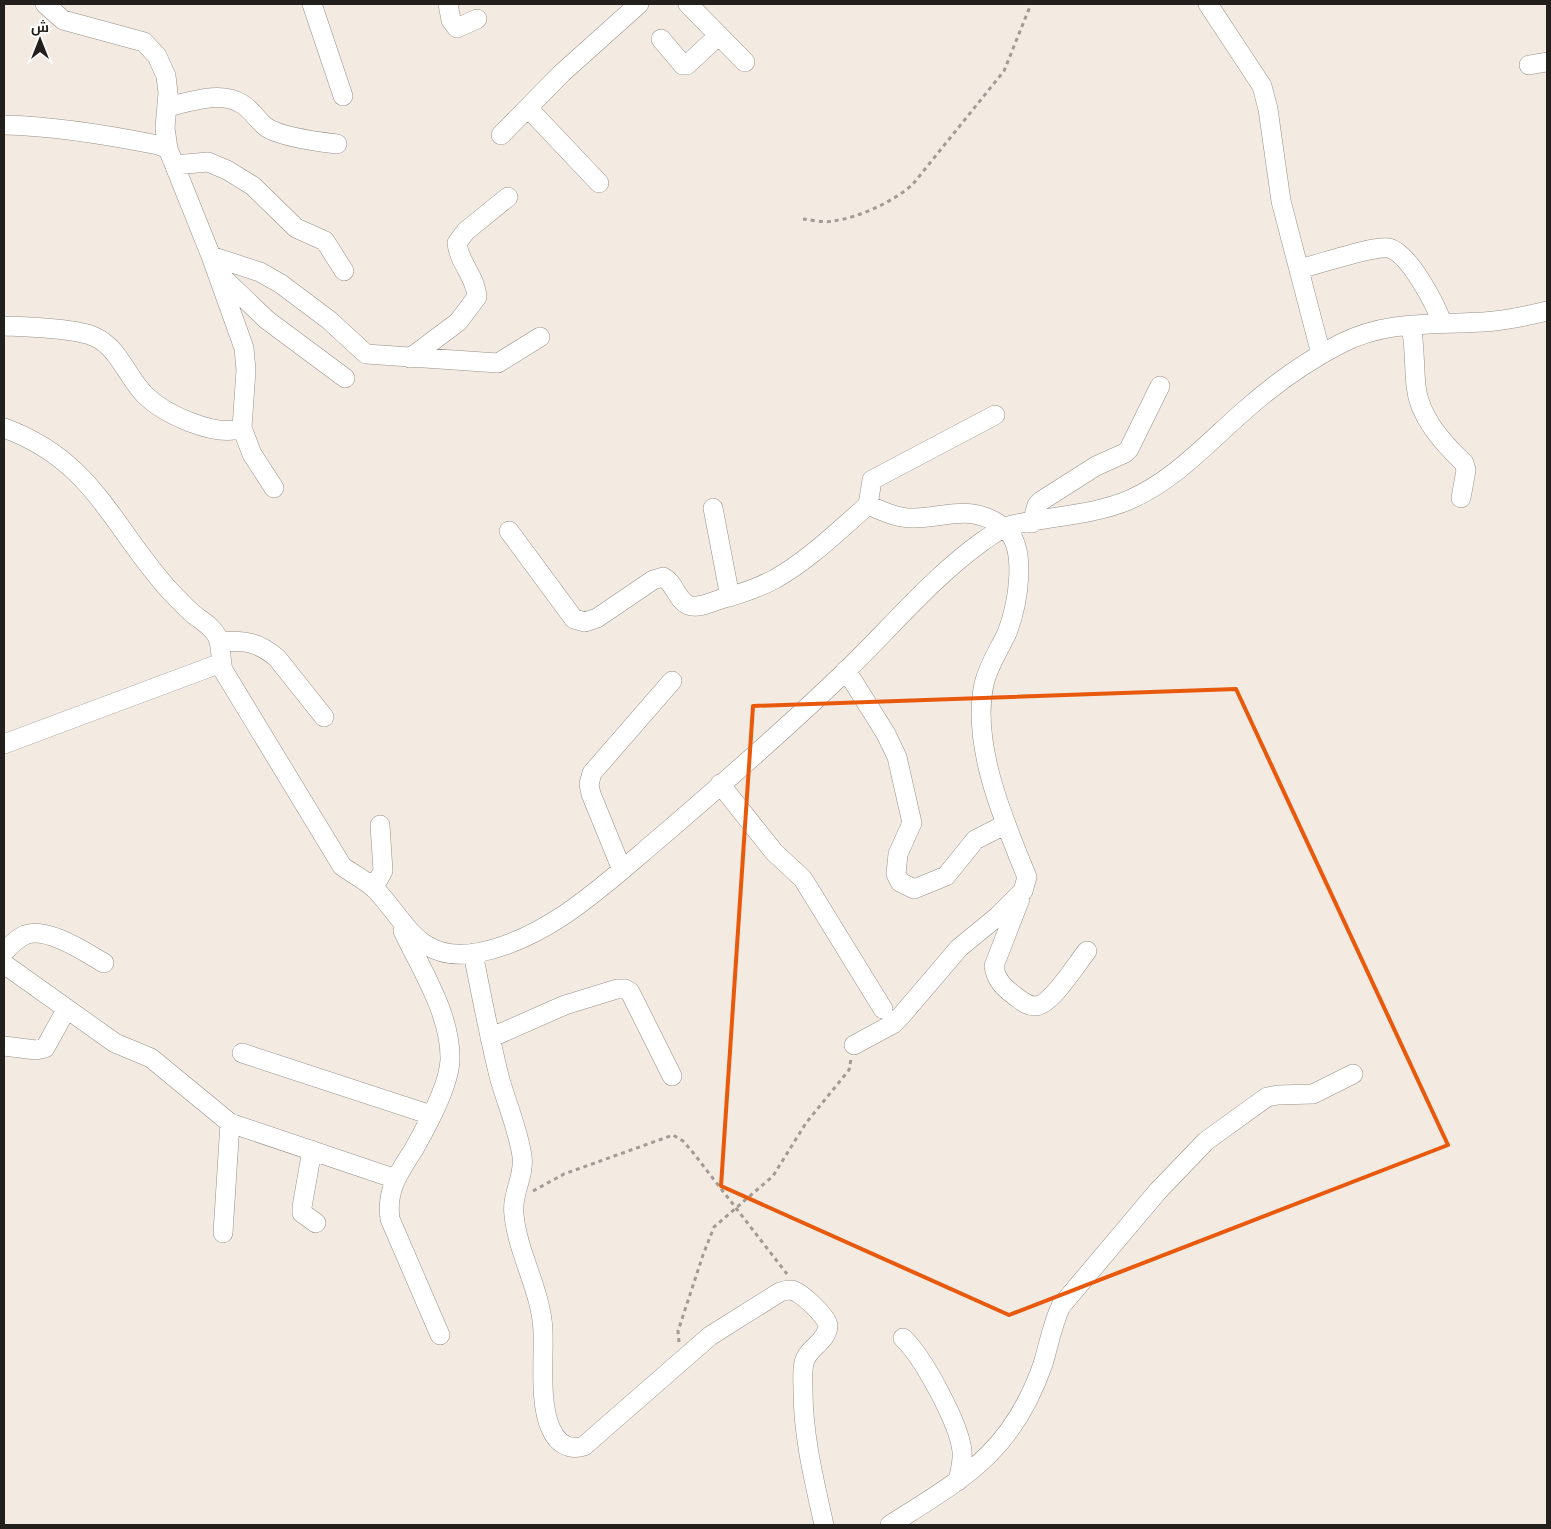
<svg xmlns="http://www.w3.org/2000/svg" width="1551" height="1529" viewBox="0 0 1551 1529" font-family="Ubuntu,Cairo,sans-serif">
  <style>
    .lines { fill: none; stroke-linecap: round; stroke-linejoin: round }
    .minor-casing { stroke: #989089; stroke-width: 20 }
    .path { stroke: #a19b95; stroke-width: 3; stroke-dasharray: 4 4; stroke-linecap: butt }
    .minor { stroke: #fff; stroke-width: 19 }
    .marked { fill: none; stroke: #e8590c; stroke-width: 4; stroke-linejoin: round }
  </style>
  <rect width="100%" height="100%" fill="#f3eae2"/>
  <g class="lines">
    <defs>
      <path id="minor" d="M312 4 343 96
        M448 4 451 20 457 28 477 19
        M688 4 745 62
        M1208 4 1262 86 1268 109 1281 201 1321 354
        M661 39 683 65H687L719 35
        M1529 65 1547 62
        M167 107C189 102 221 90 242 104 252 110 258 121 266 127 280 137 320 142 337 144
        M528 108 599 183
        M4 125C56 126 108 135 158 145L168 149
        M501 135 562 73 639 4
        M175 165 208 162 227 170 253 186 296 228 325 241 344 271
        M211 256 260 272 281 284 329 320 366 354 498 363 540 337
        M1299 269C1317 265 1374 245 1389 248 1409 253 1436 305 1442 323
        M221 276 267 320 345 378
        M1411 325C1415 346 1414 366 1416 386 1419 417 1443 443 1464 463L1466 470 1461 498
        M4 326C26 327 76 328 95 337 119 348 127 377 145 395 164 414 216 438 242 428L246 370 244 348 211 256 168 149 165 128 168 93 166 76 157 56 144 42 63 20 45 4
        M410 358 458 322 477 297C476 277 459 263 457 243L466 231 508 197
        M4 428C93 460 112 527 170 591 177 598 184 606 192 613 200 620 212 626 217 636 222 646 220 659 223 670L342 866C354 875 368 881 378 892 408 926 421 962 476 953 543 941 599 890 649 847 717 789 786 729 850 667 893 625 934 576 983 541 991 536 999 529 1008 526 1047 516 1091 516 1129 500 1175 480 1207 443 1244 411 1273 385 1305 362 1340 344 1386 320 1432 325 1483 322 1505 321 1526 316 1547 311
        M242 428 252 454 274 488
        M868 505 872 480 995 415
        M713 508 730 597
        M1032 523 1037 505 1041 501 1096 466 1125 453 1129 449 1160 386
        M509 531 574 619 585 622 597 618 653 580 663 577C675 583 676 599 688 605 698 609 712 602 721 599 740 594 758 588 775 579 810 559 838 531 868 505 882 511 899 519 915 518 948 517 971 504 1002 526 1030 544 1017 607 1007 633 999 650 988 666 984 684 971 745 1004 821 1027 877L1023 891 998 916 959 948 901 1016 893 1024 854 1045
        M219 641C245 641 257 641 277 658L324 717
        M846 670 886 734 897 757 912 823 898 854 896 874 900 882 914 889 946 876 975 840 1006 824
        M4 744 221 663
        M720 784 774 852 803 879 883 1009
        M622 870 591 794 589 784 592 773 672 681
        M369 884 378 880 383 871 380 825
        M1020 899 994 966C996 980 1003 987 1015 996 1022 1001 1027 1006 1035 1006 1051 1006 1077 963 1087 951
        M403 931C422 971 451 1015 450 1060 449 1086 427 1126 414 1149 399 1173 386 1189 390 1219L440 1335
        M4 952C10 946 17 938 25 935 46 926 85 952 104 963
        M473 953C481 994 489 1035 499 1076 506 1102 518 1129 522 1156 525 1177 511 1194 514 1215 518 1255 542 1292 543 1332 544 1360 539 1404 551 1429 557 1443 569 1451 584 1446L710 1336 780 1292C783 1291 788 1290 791 1290 799 1290 828 1317 828 1326 827 1342 807 1348 804 1363 802 1372 803 1382 803 1390 803 1436 814 1480 824 1525
        M4 964 115 1043 151 1058 230 1123 396 1179
        M490 1038 565 1005 617 989H625L630 992 672 1076
        M4 1046 36 1050 45 1048 66 1010
        M242 1053 431 1115
        M312 1150 302 1207V1213L316 1223
        M223 1233 230 1123
        M903 1338C923 1357 959 1423 962 1451 963 1461 960 1472 958 1481
        M890 1525C965 1477 1012 1453 1043 1364 1049 1344 1052 1325 1061 1306L1158 1191 1206 1141 1267 1097 1278 1095 1313 1094 1353 1074"/>
    </defs>
    <!-- minor casing -->
    <use href="#minor" class="minor-casing"/>
    <!-- path -->
    <path class="path" d="M803 219C812 220 824 223 833 221 858 218 895 201 913 184L1004 71 1031 4
      M533 1191 564 1174 673 1135 683 1141 691 1150 787 1274
      M679 1342 678 1331 703 1255 714 1227 773 1176 806 1123 849 1070 851 1059"/>
    <!-- minor -->
    <use href="#minor" class="minor"/>
  </g>
  <!-- marked area -->
  <path class="marked" d="M1236 689 1448 1145 1009 1315 721 1186 753 706Z"/>
  <!-- border -->
  <rect width="1551" height="1529" fill="none" stroke="#221f1c" stroke-width="10"/>
  <!-- north arrow -->
  <g transform="translate(40 40)" stroke="#ffffff" stroke-width="4" paint-order="stroke">
  <path d="M0-4L9 19L0 12L-9 19Z" fill="#221f1c"/>
  <text y="-8" font-size="14" font-weight="bold" text-anchor="middle" fill="#221f1c">ش</text>
  </g>
</svg>
